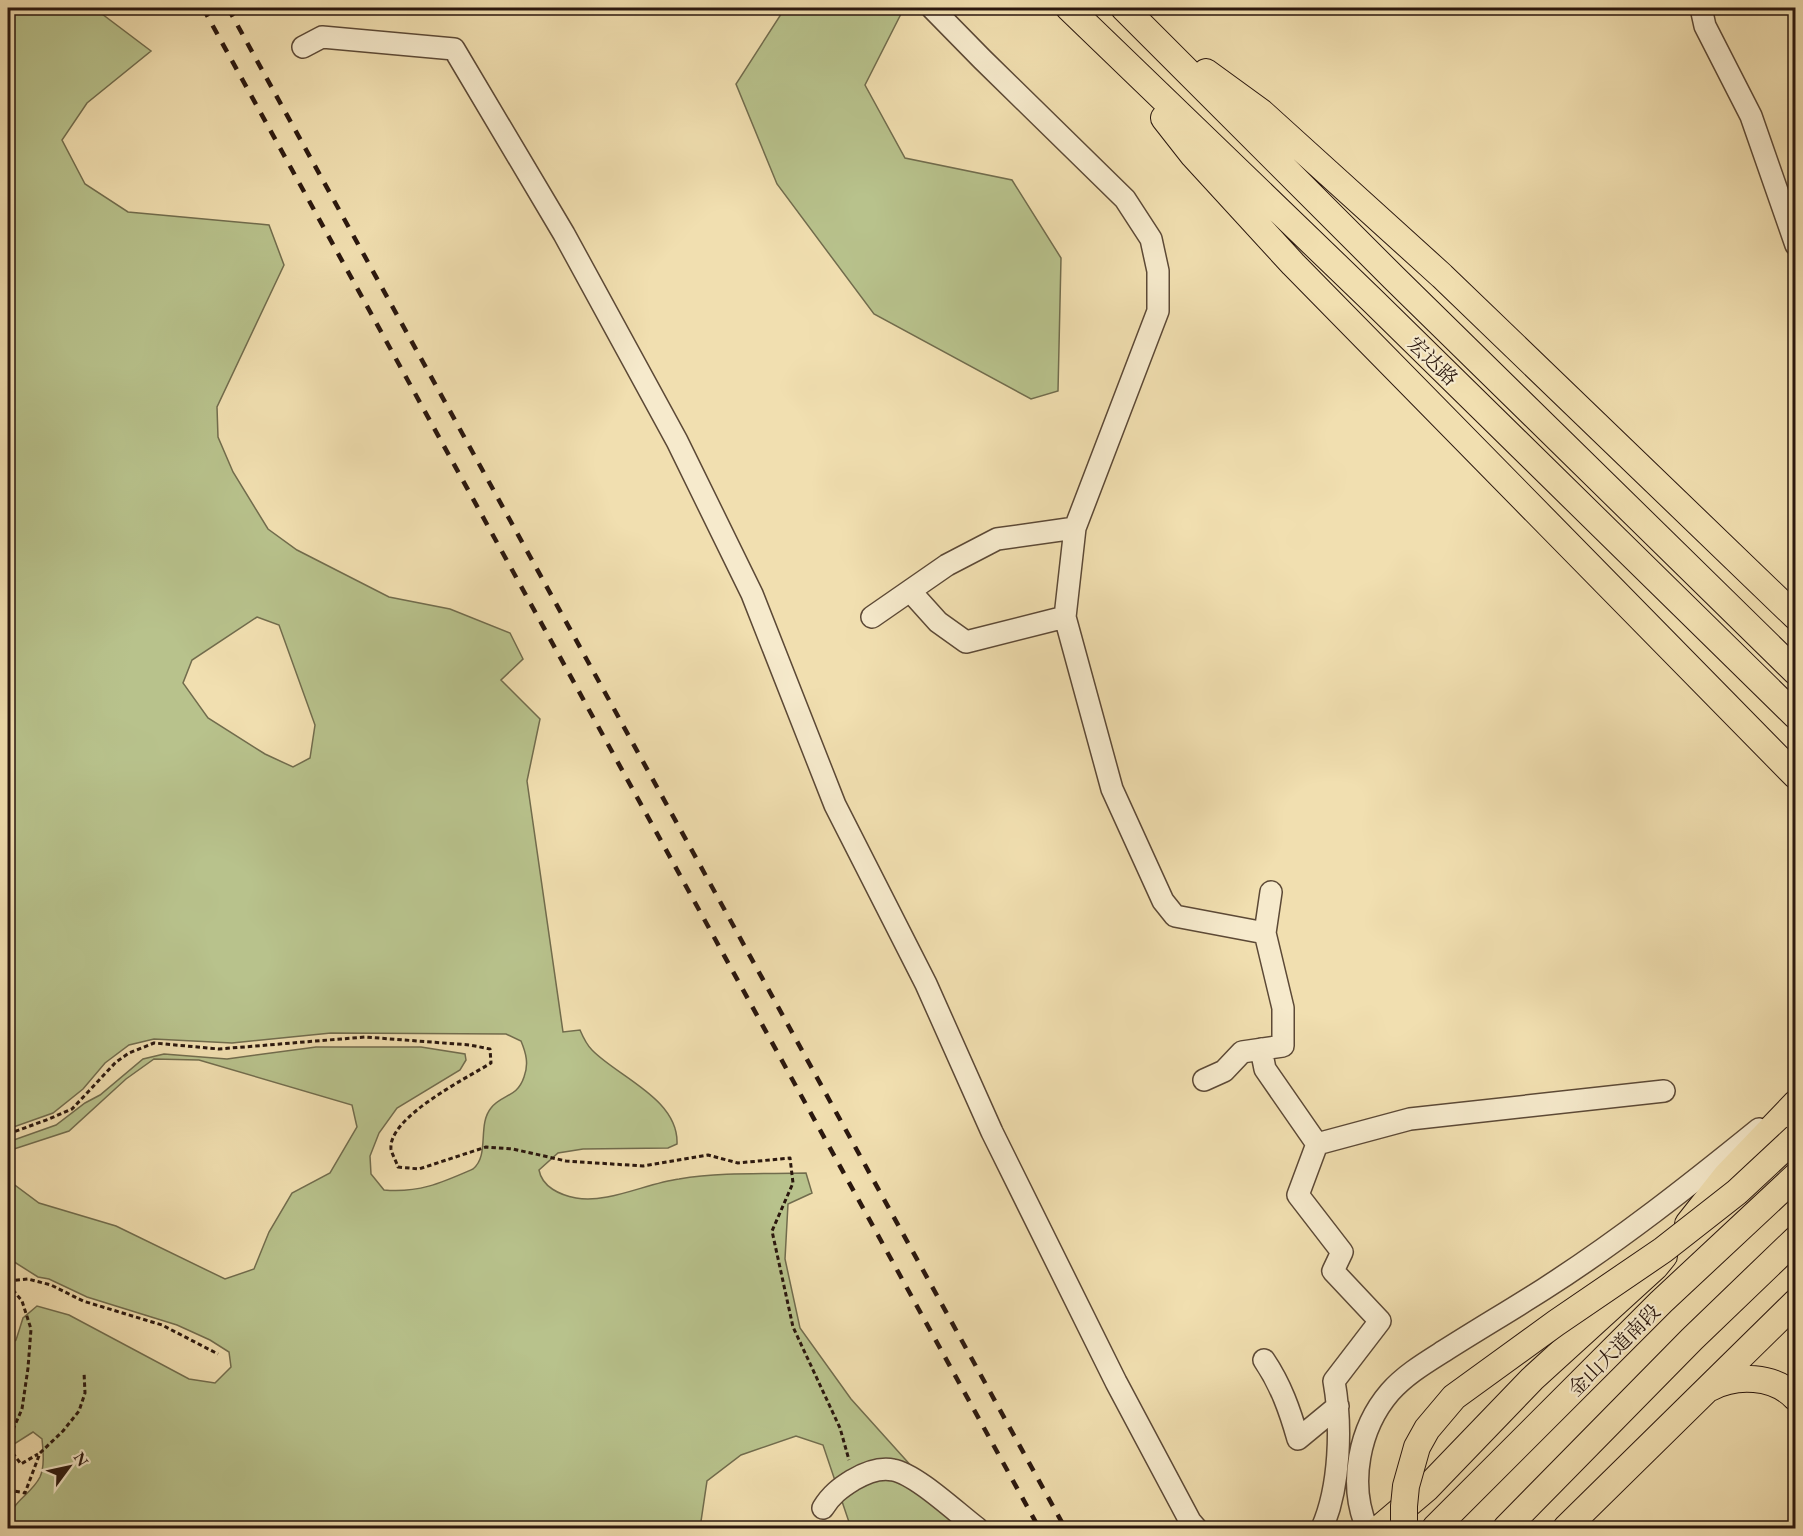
<svg xmlns="http://www.w3.org/2000/svg" width="1803" height="1536" viewBox="0 0 1803 1536" font-family="'EB Garamond','Noto Serif SC',serif">
  <style>
    .green { fill: #b8c28c; stroke: #716c4d; stroke-width: 1.5; fill-rule: evenodd }
    .lines { fill: none; stroke-linecap: round; stroke-linejoin: round }
    .minor-casing { stroke: #5c4936; stroke-width: 24 }
    .major-casing { stroke: #2a170e; stroke-width: 28 }
    .path { stroke: #2a170e; stroke-width: 3; stroke-dasharray: 4.5 3; stroke-linecap: butt }
    .minor { stroke: #f6eacc; stroke-width: 21 }
    .major { stroke: #f1dfb0; stroke-width: 26 }
    .rail { stroke: #2a170e; stroke-width: 4.5; stroke-dasharray: 10 10; stroke-linecap: butt }
    .major-bridge-casing { stroke: #2a170e; stroke-width: 28; stroke-linecap: butt }
    .major-bridge { stroke: #f1dfb0; stroke-width: 26 }
    .labels { text-anchor: middle; stroke-width: 4.5; stroke-linejoin: round; paint-order: stroke }
    .street-label { font-size: 20px; fill: #2a170e; stroke: #f6eacc }
  </style>
  <rect width="100%" height="100%" fill="#f1dfb0"/>
  <filter id="stains"><feTurbulence type="fractalNoise" baseFrequency=".00333" numOctaves="4"/><feColorMatrix values="0 0 0 0 .2 0 0 0 0 .09 0 0 0 0 .02 0 0 0 .5 -.17"/></filter>
  <radialGradient id="worn" r=".72"><stop offset=".6" stop-color="#630" stop-opacity="0"/><stop offset="1" stop-color="#630" stop-opacity=".3"/></radialGradient>
  <!-- green -->
  <path class="green" d="M8 8H94L151 51 87 103 62 140 85 184 128 212 269 225 284 265 217 407 218 437 233 472 268 529 297 550 389 597 450 609 510 633 523 659 501 680 540 719 527 781 563 1032 580 1030C583 1037 587 1045 592 1050 618 1077 679 1099 677 1144L668 1148 583 1149 558 1153 539 1170C542 1187 560 1195 576 1198 607 1204 647 1183 679 1179 721 1172 764 1174 806 1173L812 1193 788 1204 785 1259 800 1328 851 1399 967 1528H851L823 1445 796 1436 741 1455 707 1481 700 1528H8C8 1501 30 1497 40 1477 45 1466 43 1450 42 1439L33 1432 8 1448V1346L16 1340 23 1318 37 1306 69 1315 189 1379 215 1383 231 1367 229 1352 210 1340 177 1325 87 1297 49 1279 38 1277 8 1258V1180L39 1203 116 1226 225 1279 254 1269 269 1232 292 1193 330 1173 357 1127 352 1105 199 1060 154 1059 126 1079 69 1131 8 1151V1142L56 1125 85 1103 100 1095 143 1059 164 1054 227 1059 316 1047H421L465 1054 466 1060 460 1070 397 1108 379 1133 370 1156 371 1174 384 1190C419 1193 441 1183 473 1169 490 1155 477 1125 491 1108 502 1094 517 1098 524 1077 529 1064 526 1053 521 1041L506 1034 331 1033 232 1043 154 1039 129 1045 105 1063 83 1089 53 1113 8 1129ZM257 617 279 625 315 725 310 758 293 767 265 754 208 718 183 683 192 660Z
    M785 8H904L865 85 905 158 1012 180 1061 258 1058 391 1031 399 874 314 777 184 736 84Z"/>
  <g class="lines">
    <defs>
      <path id="minor" d="M932 8 982 59 1125 199 1151 239 1158 271V311L1075 528 1065 617 1112 789 1163 901 1175 916 1265 933 1283 1008V1046L1242 1052 1224 1071 1204 1080
        M1701 8 1705 26 1751 116 1796 245
        M303 47 322 37 454 49 564 234 677 441 752 594 835 805 926 984 992 1132 1116 1382 1190 1521 1196 1528
        M911 592 938 622 966 642 1065 617
        M872 617 947 565 997 539 1075 528
        M1265 933 1271 892
        M1261 1049 1265 1069 1317 1144
        M1264 1360C1281 1385 1290 1411 1298 1439L1338 1406
        M823 1508C831 1495 840 1488 853 1480 865 1473 879 1467 893 1470 916 1474 957 1513 977 1528
        M1322 1528C1340 1487 1342 1426 1334 1381L1380 1321 1333 1271 1342 1252 1298 1195 1317 1144 1410 1119 1664 1091
        M1367 1528C1348 1484 1359 1428 1390 1392 1405 1375 1425 1363 1444 1351 1477 1330 1511 1310 1544 1289 1619 1241 1690 1185 1759 1129"/>
      <path id="major" d="M1069 8 1374 302 1796 716
        M1124 8 1394 278 1796 672
        M1206 72 1261 112 1442 276 1796 617
        M1164 118 1193 155 1293 264 1796 776
        M1688 1224 1726 1176 1796 1103
        M1710 1388C1736 1374 1774 1375 1796 1398
        M1380 1528 1427 1488 1532 1379 1655 1267 1664 1256
        M1435 1528 1661 1302 1796 1176
        M1506 1528 1692 1339 1796 1239
        M1566 1528 1796 1302"/>
    </defs>
    <!-- minor casing -->
    <use href="#minor" class="minor-casing"/>
    <!-- major casing -->
    <use href="#major" class="major-casing"/>
    <!-- path -->
    <path class="path" d="M8 1134 49 1119 72 1109 116 1062 129 1053 154 1043 219 1049 365 1037 470 1045 490 1049 491 1063C467 1078 388 1117 391 1149 392 1154 396 1161 398 1167L419 1169 486 1147 513 1149 566 1161 643 1166 708 1155 738 1163 790 1158 793 1183 772 1231 793 1327 840 1428 849 1460
      M8 1281 28 1279 51 1285 83 1301 162 1325 218 1354
      M8 1284 22 1301 31 1329 28 1368 22 1409 8 1441
      M8 1447 21 1464 38 1454
      M8 1490 25 1493 40 1453 63 1431 79 1411 85 1393 84 1372"/>
    <!-- minor -->
    <use href="#minor" class="minor"/>
    <!-- major -->
    <use href="#major" class="major"/>
    <!-- rail -->
    <path class="rail" d="M203 8 1039 1528
      M228 8 1065 1528"/>
    <defs>
      <path id="major-bridge" d="M1404 1528V1506L1406 1486 1417 1447 1427 1429 1454 1397 1556 1323 1663 1250 1737 1192 1796 1137"/>
    </defs>
    <!-- major-bridge casing -->
    <use href="#major-bridge" class="major-bridge-casing"/>
    <!-- major-bridge -->
    <use href="#major-bridge" class="major-bridge"/>
  </g>
  <g class="labels">
    <!-- street labels -->
    <g class="street-label">
      <text transform="translate(1433 361) rotate(44)" y="7">宏达路</text>
      <text transform="translate(1614 1350) rotate(-45)" y="7">金山大道南段</text>
    </g>
  </g>
  <!-- margin -->
  <rect width="1803" height="1536" fill="none" stroke="#f1dfb0" stroke-width="30"/>
  <rect x="9" y="9" width="1785" height="1518" fill="none" stroke="#2a170e" stroke-width="3"/>
  <rect x="15" y="15" width="1773" height="1506" fill="none" stroke="#2a170e" stroke-width="1.5"/>
  <!-- north arrow -->
  <g transform="translate(69 1467) rotate(57)" stroke="#f6eacc" stroke-width="4.5" paint-order="stroke">
  <path d="M0-4.5L10 22L0 15L-10 22Z" fill="#2a170e"/>
  <text y="-9" font-size="16" font-weight="bold" text-anchor="middle" fill="#2a170e">N</text>
  </g>
  <rect width="100%" height="100%" filter="url(#stains)"/>
  <rect width="100%" height="100%" fill="url(#worn)"/>
</svg>
